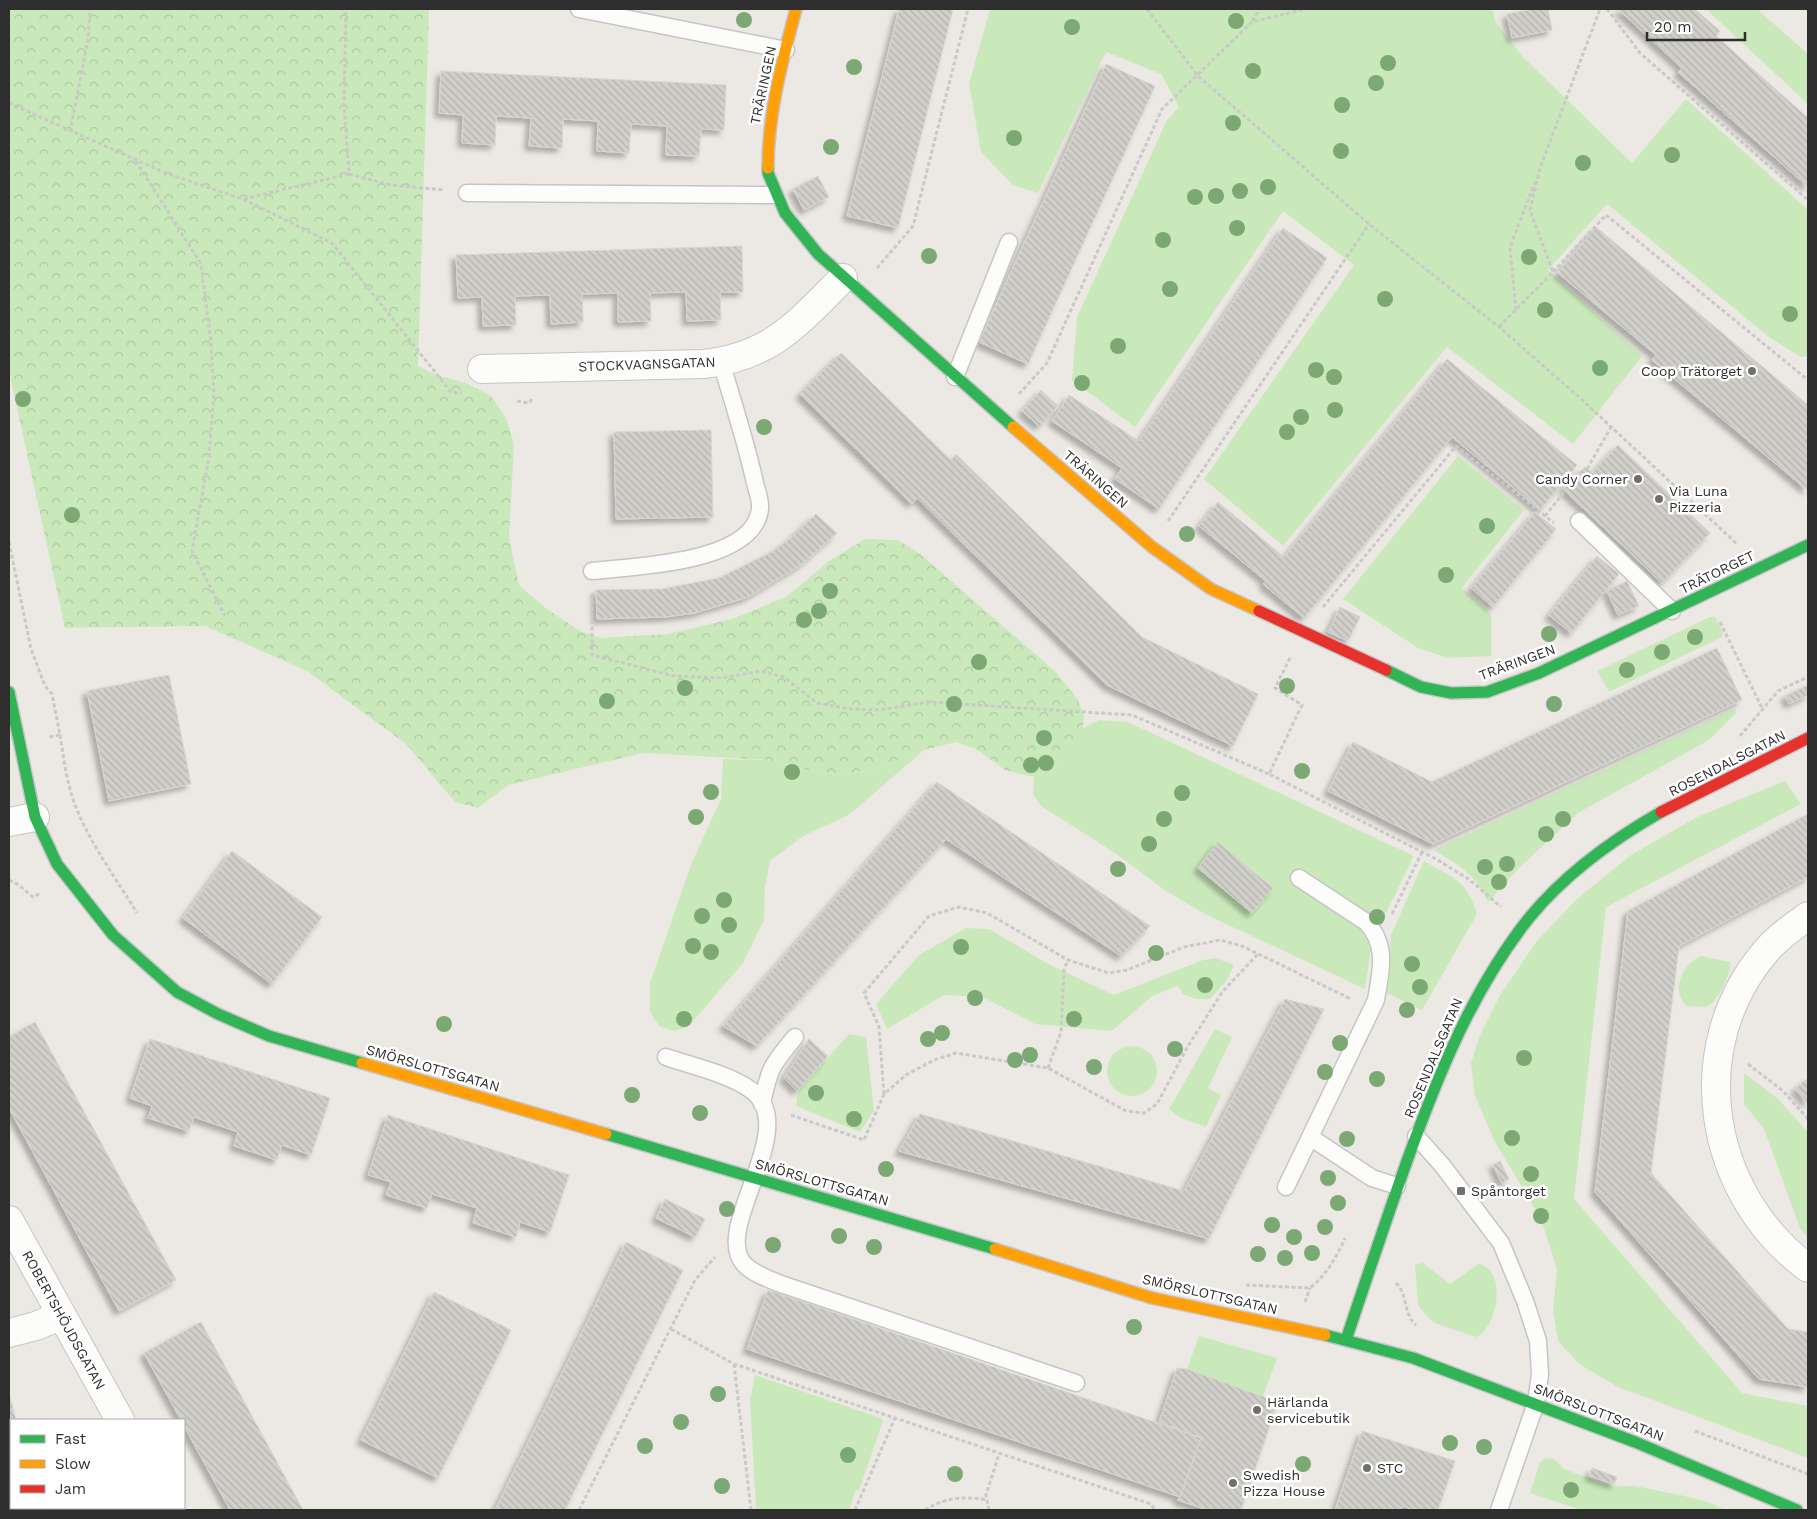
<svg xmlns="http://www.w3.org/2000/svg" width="1817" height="1519" viewBox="0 0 1817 1519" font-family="'Work Sans',sans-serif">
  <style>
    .grass { fill: #cae9bb }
    .forest { fill: url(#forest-crowns) }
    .building { fill: url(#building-back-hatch); stroke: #d7d5d0; filter: url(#shadow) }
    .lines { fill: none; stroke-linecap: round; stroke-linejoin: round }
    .lane-casing { stroke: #c6c5c5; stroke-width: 19 }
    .street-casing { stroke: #c6c5c5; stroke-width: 30 }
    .fast-casing { stroke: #c6c5c5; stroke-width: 14 }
    .slow-casing { stroke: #c6c5c5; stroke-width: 14 }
    .jam-casing { stroke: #c6c5c5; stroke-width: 14 }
    .path { stroke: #c9c9c8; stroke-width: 3; stroke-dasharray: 4 2.5; stroke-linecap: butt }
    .lane { stroke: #fcfcfb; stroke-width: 16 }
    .street { stroke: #fcfcfb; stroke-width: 28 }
    .fast { stroke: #30b455; stroke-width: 11 }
    .slow { stroke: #ff9f0a; stroke-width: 11 }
    .jam { stroke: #e5322d; stroke-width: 11 }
    .tree { fill: #7ca873 }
    .poi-dot { fill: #706f6e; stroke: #fff; stroke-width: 2 }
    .labels { text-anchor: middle; stroke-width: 5; stroke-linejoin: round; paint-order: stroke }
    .street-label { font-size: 14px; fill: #2e2e2e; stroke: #fff }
    .poi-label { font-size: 14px; fill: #2e2e2e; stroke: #fff; text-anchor: start }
  </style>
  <defs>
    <pattern id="forest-crowns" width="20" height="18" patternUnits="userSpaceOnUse" patternTransform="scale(1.25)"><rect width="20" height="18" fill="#cae9bb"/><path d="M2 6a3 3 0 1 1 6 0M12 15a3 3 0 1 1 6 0" fill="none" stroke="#aec8a1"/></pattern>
    <pattern id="building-back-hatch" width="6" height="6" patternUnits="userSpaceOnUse" patternTransform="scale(1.25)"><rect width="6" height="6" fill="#d1cfca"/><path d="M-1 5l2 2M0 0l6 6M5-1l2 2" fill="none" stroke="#b4b2ae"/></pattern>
    <filter id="shadow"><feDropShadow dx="-4.5" dy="4.5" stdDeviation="2.5" flood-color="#0004"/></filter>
  </defs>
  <rect width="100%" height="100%" fill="#ece9e4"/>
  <!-- grass -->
  <path class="grass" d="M990 9H1492L1496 23 1523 57 1632 163 1686 99 1808 210V356L1801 357 1769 337 1607 204 1548 270 1642 356 1573 444 1447 347 1283 546 1204 479 1354 265 1283 211 1135 427 1072 380 1077 317 1167 120 1179 107 1161 74 1106 52 1038 193 1013 185 981 152 969 84Z
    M1706 9H1757L1808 54V104Z
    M1458 456 1524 510 1462 588 1491 614V656L1448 658 1418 648 1343 599Z
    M1710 617H1715L1723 632 1722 637 1609 692 1597 671Z
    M1734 709 1737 712 1709 740 1578 813 1519 868 1488 902C1475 873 1459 866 1434 850Z
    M1099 720 1128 722 1414 856 1382 921 1370 954 1365 989 1207 915 1166 891 1115 853 1041 806 1033 794 1034 777C1062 763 1073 759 1083 728Z
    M924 750 849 815 803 836 770 861 765 887 764 920 743 963 688 1027 674 1031 659 1026 650 1012V983L692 862 721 799 723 759 768 760 807 770 841 775 879 768Z
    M1785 781 1801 804 1606 907 1574 1199 1742 1393 1808 1406V1458L1618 1387 1579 1364 1558 1341 1553 1311 1557 1269 1541 1219 1495 1142 1475 1096 1471 1063 1480 1035 1500 995 1537 941 1577 899 1631 855 1697 817Z
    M1424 861C1453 878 1467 880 1477 914L1422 1010 1387 993 1391 935Z
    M966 928 989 929 1050 965 1114 995 1203 960 1216 958 1234 965 1227 980 1210 999H1196L1183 994 1178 986 1152 996 1112 1031 1035 1024 983 997 944 995 887 1029 876 1004 919 955Z
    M1701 956 1730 962C1733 970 1717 1004 1707 1006 1701 1008 1693 1006 1687 1006 1670 991 1682 964 1701 956Z
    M1215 1029 1232 1037 1208 1088 1221 1095 1206 1127 1179 1117 1169 1109Z
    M849 1034 866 1037 874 1111 860 1132 796 1106 798 1091Z
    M1107 1071a25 25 0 1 1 50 0a25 25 0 1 1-50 0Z
    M1744 1073 1777 1098 1808 1132V1238L1800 1228 1764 1129 1744 1104Z
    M1423 1263 1450 1284 1478 1264C1507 1267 1499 1327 1476 1337L1434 1323 1425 1314 1418 1305 1415 1265Z
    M1199 1336 1277 1358 1263 1396 1187 1369Z
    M755 1375 881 1418 883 1421 859 1491 856 1490 849 1510H756L750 1400Z
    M1546 1458 1554 1459 1564 1469 1611 1486H1635L1680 1495 1705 1501 1726 1510H1581L1530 1493 1540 1462Z"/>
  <!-- forest -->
  <path class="forest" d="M9 9H429L418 366 436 375 466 383 491 396 506 418 514 444 509 537 519 585 544 607 580 631 601 638 668 634 732 619 786 597 829 561 865 539 898 540 920 554 1056 672 1078 700 1084 716 1083 728 1077 749 1057 765 1034 777 1005 770 976 749 956 742 924 750 879 768 841 775 808 770 768 760 643 753 508 785 478 808 455 802 406 744 307 671 205 626 65 628 9 371Z"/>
  <!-- building -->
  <path class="building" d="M899 9H953L898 228 847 216Z
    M1532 9H1548L1552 30 1512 38 1507 14Z
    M1618 9H1695L1720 31 1716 36 1808 118V187L1678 72 1682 68Z
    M1106 64 1155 86 1028 364 979 342Z
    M441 71 726 85 724 130 701 129 699 156 666 155 667 126 631 124 629 153 597 151 598 121 563 119 562 148 529 146 531 118 496 116 495 145 462 143 463 115 439 113Z
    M818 176 829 197 804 210 793 189Z
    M1596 227 1808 405 1807 490 1652 360 1656 355 1558 273Z
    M1283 228 1327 258 1159 509 1115 479 1122 468 1052 421 1069 395 1139 441Z
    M742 246 743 292H720L721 320 687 321 686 292 650 293 651 321 618 322V293L582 294 583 322 551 324 550 295 515 296 516 325 483 326 482 297 458 298 456 255Z
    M841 353 951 460 956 454 1142 637 1258 694 1233 746 1107 685 917 498 912 504 800 394Z
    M1447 359 1577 465 1540 510 1452 437 1304 618 1263 584 1266 581 1199 526 1218 502 1284 557Z
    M1041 390 1058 406 1039 426 1022 411Z
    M711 430 713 517 616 519 614 432Z
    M1618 445 1710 533 1662 583 1563 489 1585 467 1592 473Z
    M1535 512 1556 529 1493 607 1471 588Z
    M816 514 837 533 801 565 748 597 695 613 665 617 597 619 596 590 662 589 719 578 772 552 791 538Z
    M1597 556 1619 574 1571 633 1549 615Z
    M1627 581 1639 606 1618 615 1607 591Z
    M1340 607 1360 617 1348 641 1328 632Z
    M1717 648 1742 700 1433 844 1328 791 1353 742 1432 782Z
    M169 675 191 784 109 801 87 691Z
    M1808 685V695L1789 704 1785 696Z
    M937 782 1150 926 1121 956 946 839 757 1046 723 1026Z
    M1808 814V877L1679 946 1651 1173 1788 1329 1808 1332V1387L1759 1379 1595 1192 1628 911Z
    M1218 842 1273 888 1252 913 1198 868Z
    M232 851 322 917 272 984 183 918Z
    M1285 999 1324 1009 1209 1239 899 1151 920 1114 1184 1191Z
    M35 1022 176 1280 119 1311 9 1108V1037Z
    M150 1039 330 1098 311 1155 282 1145 277 1160 234 1146 238 1132 194 1117 189 1131 148 1118 152 1106 130 1098Z
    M809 1039 828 1056 797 1091 784 1078Z
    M1808 1078V1104L1795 1089Z
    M388 1115 569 1175 550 1232 520 1222 516 1237 473 1223 477 1208 432 1194 427 1208 386 1195 391 1182 368 1175Z
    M1500 1161 1509 1179 1502 1183 1493 1165Z
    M665 1199 705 1219 695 1237 656 1218Z
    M626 1242 683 1270 565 1510H495Z
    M768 1290 1201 1438 1180 1497 747 1349Z
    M434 1292 511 1330 438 1478 361 1440Z
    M201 1322 303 1510H230L184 1426V1420H181L144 1353Z
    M1177 1368 1187 1369 1278 1402 1241 1510H1208L1177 1500 1180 1497 1201 1438 1159 1422Z
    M9 1393 16 1420H11V1508H39V1510H9Z
    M1362 1431 1455 1461 1438 1510H1414L1402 1506 1401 1510H1335Z
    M1592 1468 1617 1477 1614 1484 1589 1476Z"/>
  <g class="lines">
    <defs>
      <path id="lane" d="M579 9 786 50
        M467 193 775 195
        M955 377 1009 242
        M1579 521 1672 611
        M592 571C633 566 754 564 760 509 761 501 757 491 755 483 746 442 733 402 721 362
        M666 1057C692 1066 729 1074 751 1090 803 1127 711 1228 744 1264 753 1274 769 1279 781 1284L1076 1383
        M762 1104C769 1068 772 1065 795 1037
        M1416 1136 1442 1165 1501 1243 1525 1301 1538 1341 1540 1374 1536 1403 1499 1510
        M1310 1137 1372 1178 1397 1186
        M1286 1187 1376 1000C1381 971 1388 945 1366 922L1299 878"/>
      <path id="street" d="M482 369 703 364C771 357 798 323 843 278
        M9 822 35 817
        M1808 916C1794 926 1779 936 1767 950 1683 1046 1707 1194 1808 1268
        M9 1220 120 1420
        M9 1333 36 1326 62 1315
        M168 1508 169 1510"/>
      <path id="fast" d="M768 168V173L785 213 818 254 1013 427
        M1386 670 1421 687 1451 693 1487 692 1539 673 1808 545
        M9 692 35 817 57 864 113 935 177 992 218 1014 269 1036 362 1063
        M606 1134 995 1249
        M1325 1335 1413 1358 1635 1442 1797 1510
        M1346 1340C1366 1280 1386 1220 1407 1161 1438 1075 1472 990 1529 918 1565 874 1612 840 1661 812"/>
      <path id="slow" d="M768 168C768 113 782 62 796 9
        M1013 427 1152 547 1211 589 1259 611
        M362 1063 606 1134
        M995 1249 1152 1298 1325 1335"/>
      <path id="jam" d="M1259 611 1386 670
        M1661 812 1808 738"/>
    </defs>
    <!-- lane casing -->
    <use href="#lane" class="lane-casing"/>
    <!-- street casing -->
    <use href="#street" class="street-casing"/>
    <!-- fast casing -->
    <use href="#fast" class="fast-casing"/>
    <!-- slow casing -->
    <use href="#slow" class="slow-casing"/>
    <!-- jam casing -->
    <use href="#jam" class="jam-casing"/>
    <!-- path -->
    <path class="path" d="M1147 9 1198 76 1369 224 1499 327 1579 397 1737 544
      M1607 9 1640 53 1808 200
      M1252 21 1260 9
      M9 103 168 174 243 199 332 243 451 392 462 393
      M70 132 88 39 90 9
      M136 161 201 264 211 343 214 393 209 457 192 551 225 616
      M349 174 391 185 444 190
      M244 199 349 174 344 105 346 9
      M877 268 913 226 968 9
      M1553 272 1606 215 1808 380
      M1516 310 1510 247 1535 182
      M1499 327 1553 272 1530 210 1540 168 1600 9
      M1019 394 1047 363 1162 109 1252 22 1306 9
      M517 401 529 403 532 399
      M1587 469 1611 427
      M1545 516 1565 491
      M1168 521 1369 224
      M9 542 31 649 45 686 52 694 60 735 49 737
      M592 594V655L674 676 722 678 761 671 784 677 817 703 851 709 879 710 928 702 1132 715 1269 774
      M1323 607 1456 446 1554 523
      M1720 622 1762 708
      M1290 658 1275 688 1302 705 1269 774 1436 859 1470 880 1501 907
      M60 735C64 760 67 786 77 810 92 846 117 880 137 913
      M1740 736 1778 691 1808 677
      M9 880 19 885 33 897 41 893
      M1392 914 1422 852
      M1748 1064 1783 1091 1808 1119
      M1048 1068 1061 1032 1064 970 1068 960
      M884 1094 879 1027 864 993 929 916 959 907 987 913 1068 960 1109 973 1127 970 1184 947 1220 940 1242 946 1351 999
      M791 1115 864 1140 884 1094 906 1075 934 1060 956 1053 1048 1068 1126 1111 1144 1113 1157 1104 1188 1046 1223 991 1258 954
      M1396 1283C1408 1294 1403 1314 1416 1325
      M1246 1285 1310 1288C1327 1274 1336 1258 1345 1238
      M1305 1302 1310 1288
      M671 1329 734 1364 1151 1504 1155 1510
      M734 1364 751 1510
      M1695 1431 1808 1474
      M579 1510 695 1280 715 1257
      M855 1510 895 1418
      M925 1510C946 1497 964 1496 987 1500
      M989 1510 986 1495 999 1454"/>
    <!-- lane -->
    <use href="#lane" class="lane"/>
    <!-- street -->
    <use href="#street" class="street"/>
    <!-- fast -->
    <use href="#fast" class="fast"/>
    <!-- slow -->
    <use href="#slow" class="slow"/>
    <!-- jam -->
    <use href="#jam" class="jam"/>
  </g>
  <!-- trees -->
  <g class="tree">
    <circle cx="744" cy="20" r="8"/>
    <circle cx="1236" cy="21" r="8"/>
    <circle cx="1072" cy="27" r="8"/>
    <circle cx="1388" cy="63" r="8"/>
    <circle cx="854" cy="67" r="8"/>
    <circle cx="1253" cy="71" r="8"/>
    <circle cx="1376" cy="83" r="8"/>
    <circle cx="1342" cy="105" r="8"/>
    <circle cx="1233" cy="123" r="8"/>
    <circle cx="1014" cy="138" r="8"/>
    <circle cx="831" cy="147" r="8"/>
    <circle cx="1341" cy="151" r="8"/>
    <circle cx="1672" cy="155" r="8"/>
    <circle cx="1583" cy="163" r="8"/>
    <circle cx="1268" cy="187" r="8"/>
    <circle cx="1240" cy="191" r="8"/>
    <circle cx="1216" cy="196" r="8"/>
    <circle cx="1195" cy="197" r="8"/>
    <circle cx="1237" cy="228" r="8"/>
    <circle cx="1163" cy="240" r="8"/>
    <circle cx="929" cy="256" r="8"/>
    <circle cx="1529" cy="257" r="8"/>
    <circle cx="1170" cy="289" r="8"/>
    <circle cx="1385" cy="299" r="8"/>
    <circle cx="1545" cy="310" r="8"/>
    <circle cx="1790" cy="314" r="8"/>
    <circle cx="1118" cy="346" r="8"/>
    <circle cx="1600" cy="368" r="8"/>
    <circle cx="1316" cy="370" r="8"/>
    <circle cx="1334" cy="377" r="8"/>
    <circle cx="1082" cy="383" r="8"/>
    <circle cx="23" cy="399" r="8"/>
    <circle cx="1335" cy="410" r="8"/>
    <circle cx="1301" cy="417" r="8"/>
    <circle cx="764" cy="427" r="8"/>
    <circle cx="1287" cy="432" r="8"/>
    <circle cx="72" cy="515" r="8"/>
    <circle cx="1487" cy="526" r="8"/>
    <circle cx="1187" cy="534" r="8"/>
    <circle cx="1446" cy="575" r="8"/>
    <circle cx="830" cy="591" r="8"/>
    <circle cx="819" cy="611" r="8"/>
    <circle cx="804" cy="620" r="8"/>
    <circle cx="1549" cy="634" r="8"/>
    <circle cx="1695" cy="637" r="8"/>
    <circle cx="1662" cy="652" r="8"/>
    <circle cx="979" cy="662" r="8"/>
    <circle cx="1627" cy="670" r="8"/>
    <circle cx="1287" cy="686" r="8"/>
    <circle cx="685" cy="688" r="8"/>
    <circle cx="607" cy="701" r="8"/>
    <circle cx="954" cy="704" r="8"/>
    <circle cx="1554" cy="704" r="8"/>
    <circle cx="1044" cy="738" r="8"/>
    <circle cx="1046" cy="763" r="8"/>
    <circle cx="1031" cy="765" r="8"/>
    <circle cx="1302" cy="771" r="8"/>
    <circle cx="792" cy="772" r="8"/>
    <circle cx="711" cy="792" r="8"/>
    <circle cx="1182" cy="793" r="8"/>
    <circle cx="696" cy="817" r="8"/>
    <circle cx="1164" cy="819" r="8"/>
    <circle cx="1563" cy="819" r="8"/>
    <circle cx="1546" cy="834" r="8"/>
    <circle cx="1149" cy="844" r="8"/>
    <circle cx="1507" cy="864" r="8"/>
    <circle cx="1485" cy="867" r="8"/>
    <circle cx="1118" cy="869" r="8"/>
    <circle cx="1499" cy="882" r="8"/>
    <circle cx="724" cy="900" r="8"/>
    <circle cx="702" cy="916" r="8"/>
    <circle cx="1377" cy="917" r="8"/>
    <circle cx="729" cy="925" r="8"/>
    <circle cx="693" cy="946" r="8"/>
    <circle cx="961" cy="947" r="8"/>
    <circle cx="711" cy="952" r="8"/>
    <circle cx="1156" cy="953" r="8"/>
    <circle cx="1412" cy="964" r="8"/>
    <circle cx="1205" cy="985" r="8"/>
    <circle cx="1420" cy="987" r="8"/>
    <circle cx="975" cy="998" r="8"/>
    <circle cx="1407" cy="1010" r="8"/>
    <circle cx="684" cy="1019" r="8"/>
    <circle cx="1074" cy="1019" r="8"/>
    <circle cx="444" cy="1024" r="8"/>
    <circle cx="942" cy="1033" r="8"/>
    <circle cx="928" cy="1039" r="8"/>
    <circle cx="1340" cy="1043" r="8"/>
    <circle cx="1175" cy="1049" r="8"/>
    <circle cx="1030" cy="1055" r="8"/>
    <circle cx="1524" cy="1058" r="8"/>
    <circle cx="1015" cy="1060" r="8"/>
    <circle cx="1094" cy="1067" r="8"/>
    <circle cx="1325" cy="1072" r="8"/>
    <circle cx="1377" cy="1079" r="8"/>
    <circle cx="816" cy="1093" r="8"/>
    <circle cx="632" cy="1095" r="8"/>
    <circle cx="700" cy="1113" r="8"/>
    <circle cx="854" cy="1119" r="8"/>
    <circle cx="1512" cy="1138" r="8"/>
    <circle cx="1347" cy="1139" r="8"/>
    <circle cx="886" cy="1169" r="8"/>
    <circle cx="1531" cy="1174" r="8"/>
    <circle cx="1328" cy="1178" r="8"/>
    <circle cx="1338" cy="1203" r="8"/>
    <circle cx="727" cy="1209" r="8"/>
    <circle cx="1541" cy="1216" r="8"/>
    <circle cx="1272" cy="1225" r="8"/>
    <circle cx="1325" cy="1227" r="8"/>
    <circle cx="839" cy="1236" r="8"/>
    <circle cx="1294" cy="1237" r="8"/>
    <circle cx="773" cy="1245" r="8"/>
    <circle cx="874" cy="1247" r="8"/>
    <circle cx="1312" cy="1253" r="8"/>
    <circle cx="1258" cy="1254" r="8"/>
    <circle cx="1285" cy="1258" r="8"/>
    <circle cx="1134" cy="1327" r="8"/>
    <circle cx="718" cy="1394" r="8"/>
    <circle cx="681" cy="1422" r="8"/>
    <circle cx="1450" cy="1443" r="8"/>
    <circle cx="645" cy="1446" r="8"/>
    <circle cx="1484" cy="1447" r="8"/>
    <circle cx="848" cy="1455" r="8"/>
    <circle cx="1303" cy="1464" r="8"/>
    <circle cx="955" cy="1474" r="8"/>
    <circle cx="722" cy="1486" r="8"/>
    <circle cx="1571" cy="1490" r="8"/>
  </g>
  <!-- markers -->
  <g class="poi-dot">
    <circle cx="1752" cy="371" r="5"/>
    <circle cx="1638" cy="479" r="5"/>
    <circle cx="1659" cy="499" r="5"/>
    <rect x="1456" y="1186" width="10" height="10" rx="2.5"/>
    <circle cx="1257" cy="1410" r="5"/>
    <circle cx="1367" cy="1468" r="5"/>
    <circle cx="1233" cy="1483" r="5"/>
  </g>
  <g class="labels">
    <!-- street labels -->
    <g class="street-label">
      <text transform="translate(763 85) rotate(-78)" y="5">TRÄRINGEN</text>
      <text transform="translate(647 364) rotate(-2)" y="5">STOCKVAGNSGATAN</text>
      <text transform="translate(1096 479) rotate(41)" y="5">TRÄRINGEN</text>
      <text transform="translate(1717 572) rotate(-26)" y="5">TRÄTORGET</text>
      <text transform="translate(1517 662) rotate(-20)" y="5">TRÄRINGEN</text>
      <text transform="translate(1727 763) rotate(-27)" y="5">ROSENDALSGATAN</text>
      <text transform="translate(1433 1058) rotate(-67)" y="5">ROSENDALSGATAN</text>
      <text transform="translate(433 1068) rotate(16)" y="5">SMÖRSLOTTSGATAN</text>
      <text transform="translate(822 1182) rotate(16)" y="5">SMÖRSLOTTSGATAN</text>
      <text transform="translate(1210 1294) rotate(13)" y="5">SMÖRSLOTTSGATAN</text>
      <text transform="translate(64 1320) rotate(61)" y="5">ROBERTSHÖJDSGATAN</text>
      <text transform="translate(1599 1412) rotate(21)" y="5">SMÖRSLOTTSGATAN</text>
    </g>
    <!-- poi labels -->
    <g class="poi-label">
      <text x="1742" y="376" text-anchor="end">Coop Trätorget</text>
      <text x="1628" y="484" text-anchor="end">Candy Corner</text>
      <text x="1669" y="496">Via Luna<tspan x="1669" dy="16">Pizzeria</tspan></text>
      <text x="1471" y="1196">Spåntorget</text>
      <text x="1267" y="1407">Härlanda<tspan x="1267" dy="16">servicebutik</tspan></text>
      <text x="1377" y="1473">STC</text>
      <text x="1243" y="1480">Swedish<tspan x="1243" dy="16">Pizza House</tspan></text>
    </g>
  </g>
  <!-- border -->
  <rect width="1817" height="1519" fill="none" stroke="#2e2e2e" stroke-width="20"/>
  <!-- legend -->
  <rect x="10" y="1419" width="175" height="90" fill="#ffffff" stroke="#ababab"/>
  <rect x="20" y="1435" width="25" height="8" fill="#30b455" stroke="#ababab"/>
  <text x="55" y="1444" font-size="15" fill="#2e2e2e">Fast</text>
  <rect x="20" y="1460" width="25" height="8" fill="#ff9f0a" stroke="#ababab"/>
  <text x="55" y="1469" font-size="15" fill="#2e2e2e">Slow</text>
  <rect x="20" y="1485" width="25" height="8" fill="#e5322d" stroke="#ababab"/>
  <text x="55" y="1494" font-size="15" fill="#2e2e2e">Jam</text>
  <!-- scale -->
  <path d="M1647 32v8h98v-8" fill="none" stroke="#2e2e2e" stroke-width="2.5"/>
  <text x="1654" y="32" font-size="15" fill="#2e2e2e" stroke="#ffffff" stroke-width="4" paint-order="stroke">20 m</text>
</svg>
